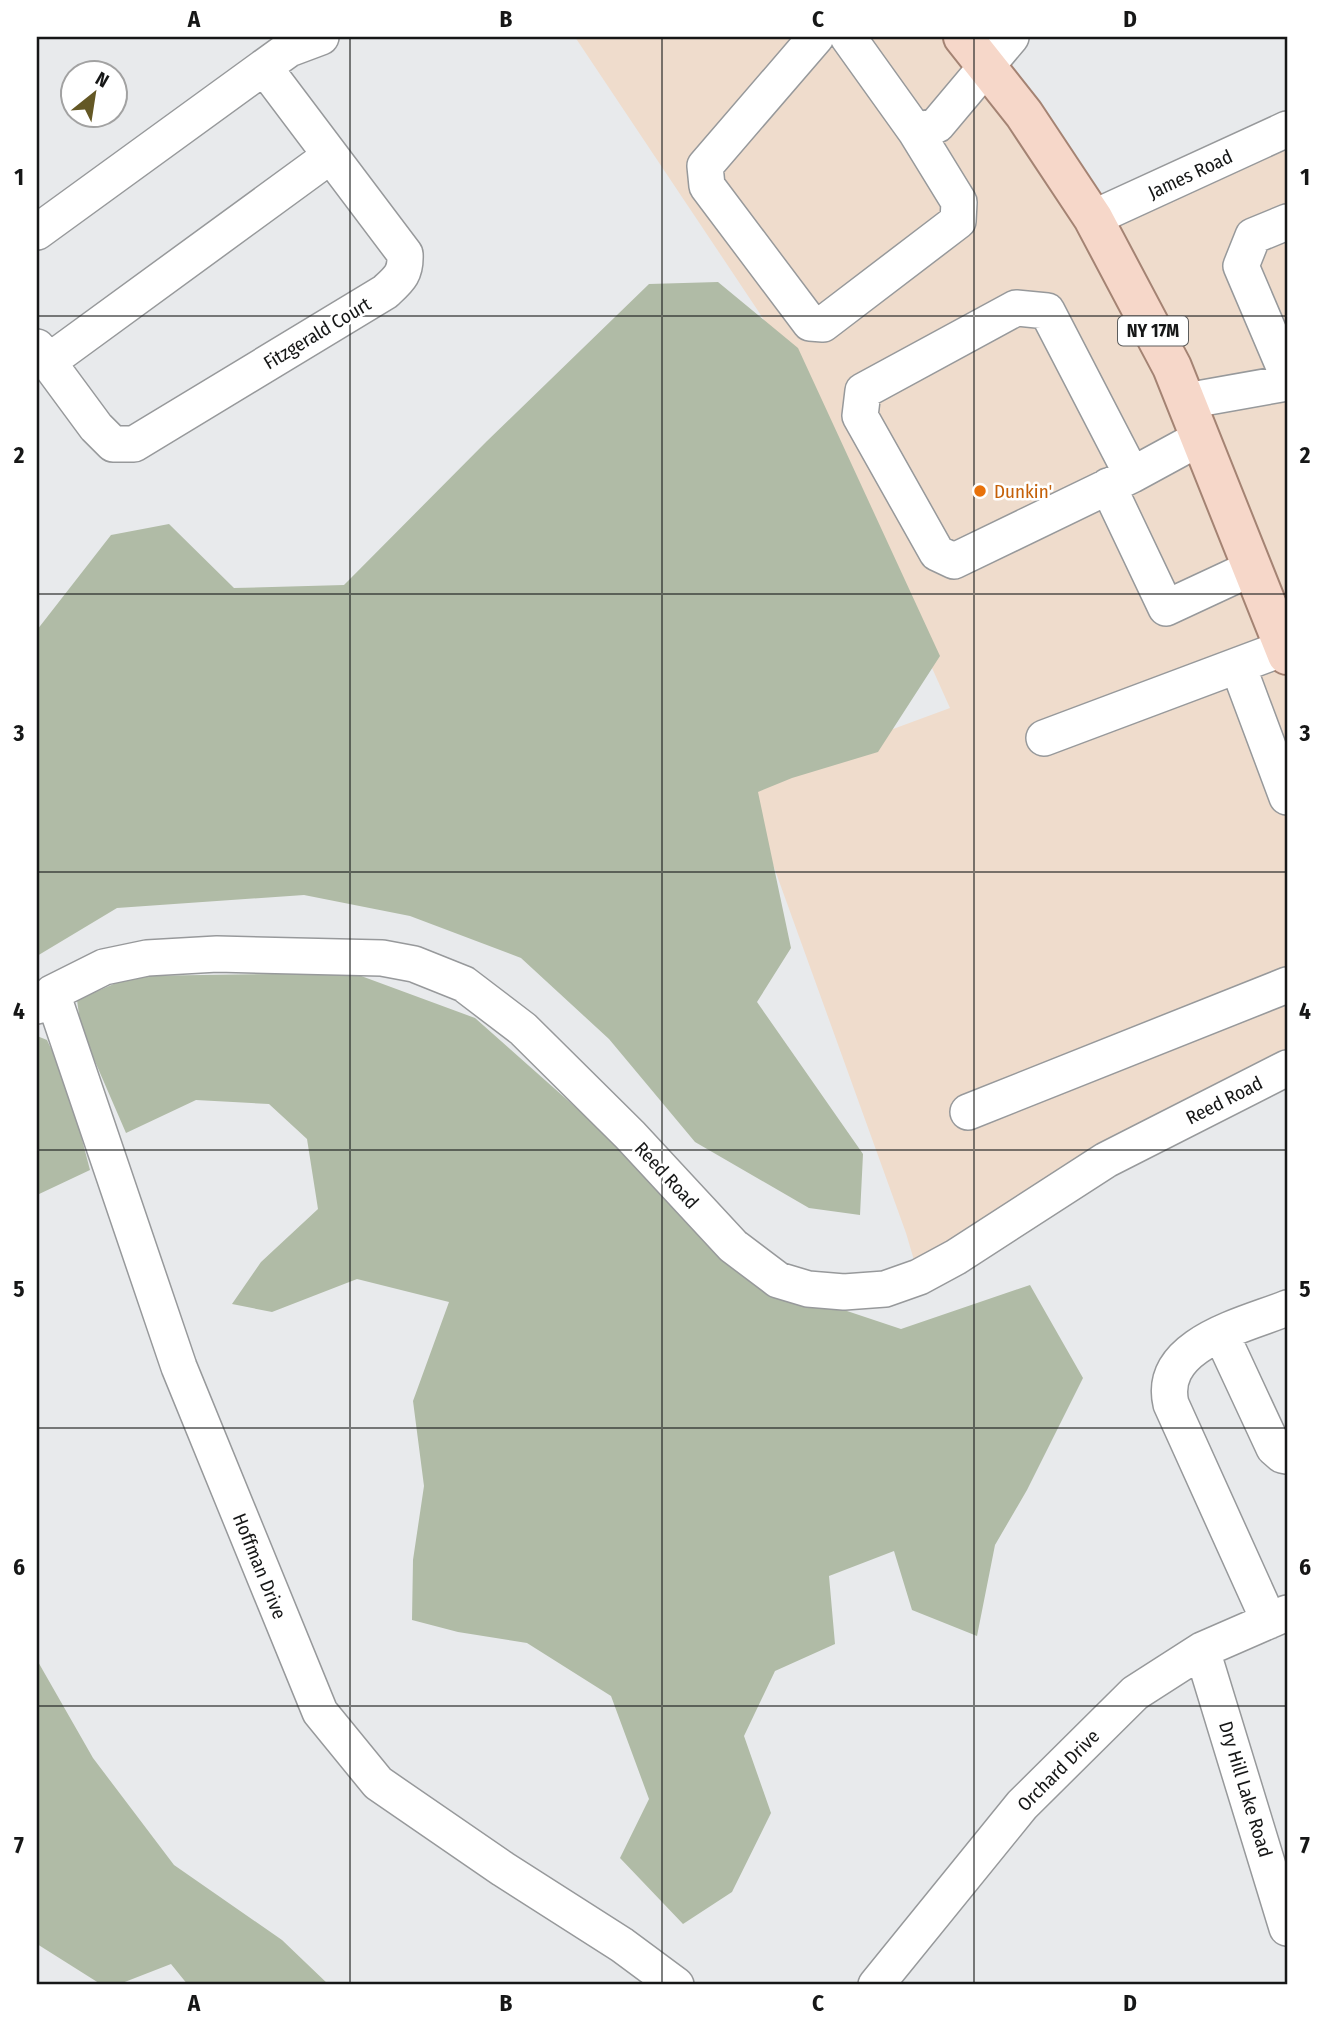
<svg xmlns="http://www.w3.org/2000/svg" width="1324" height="2022" viewBox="0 0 1324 2022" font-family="'Fira Sans Condensed',sans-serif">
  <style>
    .commercial { fill: #efdccc }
    .green { fill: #b0bba6 }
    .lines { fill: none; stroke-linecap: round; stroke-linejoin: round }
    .minor-casing { stroke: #97999b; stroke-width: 38 }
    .major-casing { stroke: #a48373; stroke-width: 42 }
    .minor { stroke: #fff; stroke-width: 35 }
    .major { stroke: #f6d7c9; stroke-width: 38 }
    .grid { fill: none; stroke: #161717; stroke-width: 2; stroke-opacity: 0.55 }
    .food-dot { fill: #e8710a; stroke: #fff; stroke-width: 2.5 }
    .labels { text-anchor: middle; stroke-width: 5; stroke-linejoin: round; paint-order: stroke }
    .shield { fill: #fff; stroke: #5c5d5d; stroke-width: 2 }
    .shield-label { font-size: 18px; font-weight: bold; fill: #161717 }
    .street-label { font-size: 19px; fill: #161717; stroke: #fff }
    .food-label { font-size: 19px; fill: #c56008; stroke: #fff; text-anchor: start }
    .neatline { fill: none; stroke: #161717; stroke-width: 2.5 }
    .grid-label { font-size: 23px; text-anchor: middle; font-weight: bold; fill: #161717 }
  </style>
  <rect width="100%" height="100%" fill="#e8eaec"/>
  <!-- commercial -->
  <path class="commercial" d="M575 37H959L1093 218 1287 129V1068L919 1277 906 1233 744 784 950 708 799 372Z"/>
  <!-- green -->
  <path class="green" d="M718 282 798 348 940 656 878 752 792 778 758 792 791 948 757 1002 863 1154 860 1215 809 1208 695 1142 609 1039 521 958 410 916 304 895 117 908 37 956V630L111 535 169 524 234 588 344 585 487 441 649 284Z
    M353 973 475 1018 617 1144 763 1283 901 1329 1030 1285 1083 1378 1027 1490 995 1545 977 1636 912 1610 894 1551 829 1576 835 1644 775 1671 744 1736 771 1813 732 1892 683 1924 620 1858 649 1799 611 1696 527 1643 458 1632 412 1620 413 1560 424 1486 413 1401 449 1302 357 1279 272 1312 232 1304 261 1262 318 1209 307 1139 269 1104 196 1100 126 1133 81 1029 77 1000 132 976Z
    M37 1036 47 1040 67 1082 90 1170 37 1195Z
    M37 1660 93 1758 174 1865 282 1940 329 1985H188L171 1964 117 1985H102L37 1944Z"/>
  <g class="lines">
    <defs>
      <path id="minor" d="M816 37 705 166 707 186 810 323 823 324 958 221 959 202 916 132 848 37
        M264 67 289 49 321 37
        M916 132 937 125 1011 37
        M1093 218 1287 129
        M1287 222 1253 236 1241 266 1287 374
        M37 232 264 67 405 254C406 274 399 279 385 292L134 444H113L96 427 37 347
        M48 362 330 156
        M1186 401 1287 383
        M1132 475 1047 311 1016 308 863 391 860 416 937 553 954 561 1132 475 1200 438
        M1108 486 1166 608 1252 568
        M1238 666 1287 797
        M1044 738 1284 648
        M52 993 179 1367 320 1712 378 1783 503 1869 622 1945 676 1985
        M37 1006 52 993 104 967 147 958 217 954 382 958 414 964 464 984 523 1029 630 1135 733 1246 778 1280 808 1289 844 1292 885 1289 919 1277 956 1257 1106 1160 1287 1068
        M968 1112 1287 985
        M1221 1334 1274 1448 1282 1455 1287 1456
        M1269 1621 1171 1404C1157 1344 1245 1325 1287 1308
        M1202 1650 1287 1928
        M876 1985 1022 1805 1135 1693 1202 1650 1287 1613"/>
      <path id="major" d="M963 37 1024 114 1093 218 1172 367 1287 655"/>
    </defs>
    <!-- minor casing -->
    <use href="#minor" class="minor-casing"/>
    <!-- major casing -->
    <use href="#major" class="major-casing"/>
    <!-- minor -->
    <use href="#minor" class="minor"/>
    <!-- major -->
    <use href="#major" class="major"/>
  </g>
  <!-- grid -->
  <path class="grid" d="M350 37V1985M662 37V1985M974 37V1985M37 316H1287M37 594H1287M37 872H1287M37 1150H1287M37 1428H1287M37 1706H1287"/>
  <!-- markers -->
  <circle class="food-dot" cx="980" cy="491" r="7"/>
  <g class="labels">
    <!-- shield labels -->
    <rect class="shield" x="1118" y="316.5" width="70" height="29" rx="5"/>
    <g class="shield-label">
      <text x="1153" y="337">NY 17M</text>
    </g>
    <!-- street labels -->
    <g class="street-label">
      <text transform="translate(1190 174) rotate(-25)" y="7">James Road</text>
      <text transform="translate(317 333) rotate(-31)" y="7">Fitzgerald Court</text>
      <text transform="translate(1224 1100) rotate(-27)" y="7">Reed Road</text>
      <text transform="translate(667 1175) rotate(47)" y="7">Reed Road</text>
      <text transform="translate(260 1566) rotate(68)" y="7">Hoffman Drive</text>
      <text transform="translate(1058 1770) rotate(-45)" y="7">Orchard Drive</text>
      <text transform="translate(1246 1789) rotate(73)" y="7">Dry Hill Lake Road</text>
    </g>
    <!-- food labels -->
    <g class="food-label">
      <text x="994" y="498">Dunkin'</text>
    </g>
  </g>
  <!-- border -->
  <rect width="1324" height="2022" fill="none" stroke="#ffffff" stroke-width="77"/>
  <!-- north arrow -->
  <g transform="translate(94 94) rotate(30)"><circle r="33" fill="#ffffff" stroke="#a2a2a2" stroke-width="2"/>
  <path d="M0-5L12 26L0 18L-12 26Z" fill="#645825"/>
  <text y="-10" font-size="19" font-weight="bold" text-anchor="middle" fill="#161717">N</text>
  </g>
  <rect x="38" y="38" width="1248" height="1945" class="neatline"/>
  <g class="grid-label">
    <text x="194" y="27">A</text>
    <text x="506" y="27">B</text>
    <text x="818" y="27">C</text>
    <text x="1130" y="27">D</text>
    <text x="19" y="185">1</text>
    <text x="1305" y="185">1</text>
    <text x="19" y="463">2</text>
    <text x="1305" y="463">2</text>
    <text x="19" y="741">3</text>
    <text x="1305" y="741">3</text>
    <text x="19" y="1019">4</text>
    <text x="1305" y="1019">4</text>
    <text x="19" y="1297">5</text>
    <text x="1305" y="1297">5</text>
    <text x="19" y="1575">6</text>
    <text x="1305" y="1575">6</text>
    <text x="19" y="1853">7</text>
    <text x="1305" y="1853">7</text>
    <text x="194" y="2011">A</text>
    <text x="506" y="2011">B</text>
    <text x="818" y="2011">C</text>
    <text x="1130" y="2011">D</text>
  </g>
</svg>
